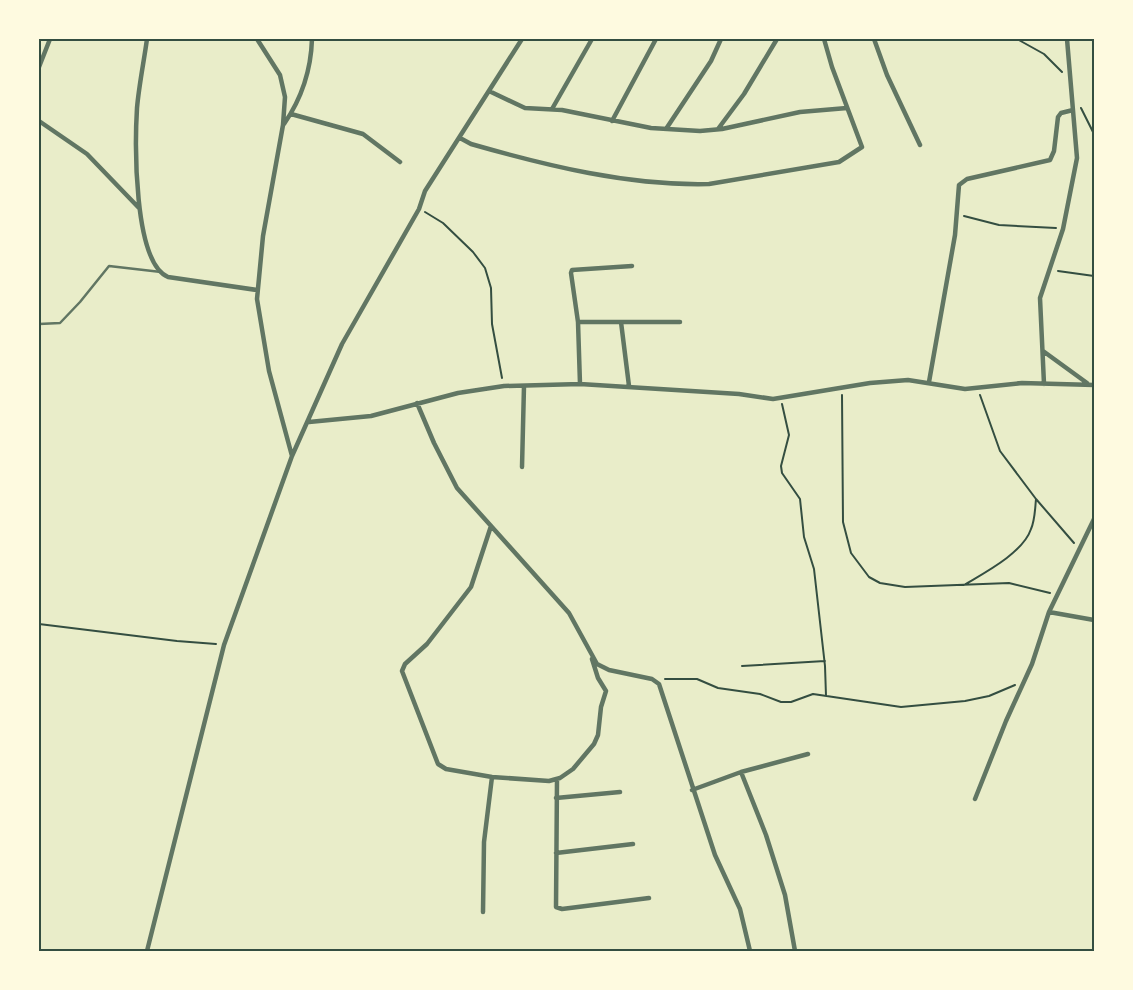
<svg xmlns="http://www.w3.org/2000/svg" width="1133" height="990" viewBox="0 0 1133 990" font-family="'Roboto Condensed',sans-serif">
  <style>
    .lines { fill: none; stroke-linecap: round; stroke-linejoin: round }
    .path { stroke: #344e41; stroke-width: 2 }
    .service { stroke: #617663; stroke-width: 2.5 }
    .minor { stroke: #617663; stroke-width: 4.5 }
    .neatline { fill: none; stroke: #344e41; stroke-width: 2 }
  </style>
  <rect width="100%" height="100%" fill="#e9edc9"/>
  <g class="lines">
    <!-- path -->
    <path class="path" d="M1017 39 1044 54 1062 72
      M1081 108 1094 134
      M425 212 443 223 473 252 485 268 491 288 492 324 502 378
      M964 216 999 225 1056 228
      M1058 271 1094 276
      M842 395 843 522 851 553 869 577 880 583 905 587 1009 583 1050 593
      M980 395 1000 451 1036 499 1074 543
      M782 404 789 435 781 466 782 473 800 499 804 537 814 569 825 666 826 696
      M964 585C984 573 1023 553 1031 529 1035 520 1035 509 1036 499
      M39 624 177 641 216 644
      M742 666 825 661
      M665 679H697L718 688 760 694 781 702H791L813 694 901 707 965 701 989 696 1015 685"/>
    <!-- service -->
    <path class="service" d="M39 324 60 323 80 302 109 266 161 272"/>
    <!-- minor -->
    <path class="minor" d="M147 39C144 61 139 85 137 108 135 141 133 262 168 277L257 290
      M257 39 280 75 285 97 283 125 263 236 257 299 269 371 292 456
      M874 39 887 75 920 145
      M39 67 50 39
      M489 91 525 108 562 110 651 128 700 131 722 129 800 112 847 108
      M552 109 592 39
      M291 114 363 134 400 162
      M39 121 87 154 139 208
      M612 121 656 39
      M284 124C302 98 311 70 312 39
      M666 129 711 61 721 39
      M718 129 744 94 777 39
      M460 138 471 144C548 166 629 186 709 184L839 162 862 147 832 67 824 39
      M578 322H680
      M621 322 629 386
      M1043 351 1087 383
      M929 382 955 235 959 185 967 179 1050 160 1054 151 1058 117 1061 113 1073 110
      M580 384 578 322 571 273 572 270 632 266
      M1044 384 1040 298 1063 229 1077 158 1067 39
      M417 403 434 443 457 488 569 613 597 664 609 670 652 679 659 684 715 855 740 909 750 951
      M309 422 371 416 458 393 504 386 580 384 739 394 773 399 870 383 908 380 965 389 1022 383 1094 385
      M522 467 524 386
      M491 526 471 587 427 644 405 664 402 671 438 764 446 769 492 777 549 781 560 778 573 769 594 744 598 735 601 707 606 691 598 678 592 659
      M1049 612 1094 620
      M741 772 766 835 785 895 795 951
      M557 779 556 907 562 909 649 898
      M692 790 741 772 808 754
      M556 798 620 792
      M975 799 1006 721 1032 664 1049 612 1094 519
      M556 853 633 844
      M483 912 484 842 492 777
      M147 951 224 645 292 456 342 344 419 209 425 191 522 39"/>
  </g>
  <!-- border -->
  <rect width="1133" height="990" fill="none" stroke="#fefae0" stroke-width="80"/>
  <rect x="40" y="40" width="1053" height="910" class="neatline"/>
</svg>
